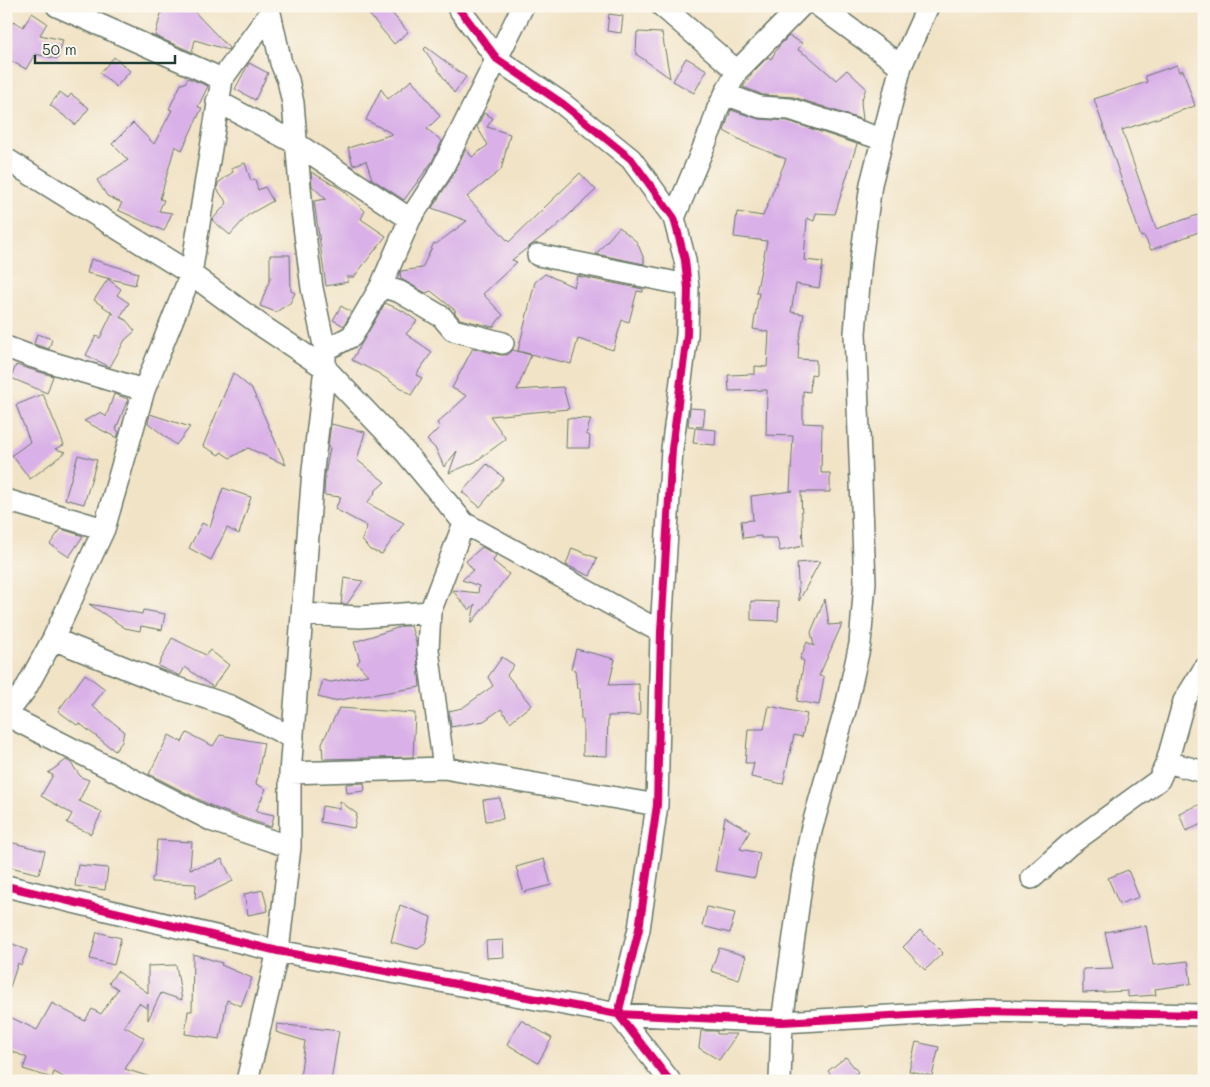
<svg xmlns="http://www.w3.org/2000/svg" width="1210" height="1087" viewBox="0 0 1210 1087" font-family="Mali,sans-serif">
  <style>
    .building { fill: #d9b0e8 }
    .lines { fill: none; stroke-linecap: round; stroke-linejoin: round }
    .minor-casing { stroke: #687767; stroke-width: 24 }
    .minor { stroke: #fff; stroke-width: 21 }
    .cycleway-casing { stroke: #fbf7ec; stroke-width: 11 }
    .cycleway { stroke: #d6006c; stroke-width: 8 }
  </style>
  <rect width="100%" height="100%" fill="#fbf7ec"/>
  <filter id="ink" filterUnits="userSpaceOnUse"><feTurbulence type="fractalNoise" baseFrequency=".02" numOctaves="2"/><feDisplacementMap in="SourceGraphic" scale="10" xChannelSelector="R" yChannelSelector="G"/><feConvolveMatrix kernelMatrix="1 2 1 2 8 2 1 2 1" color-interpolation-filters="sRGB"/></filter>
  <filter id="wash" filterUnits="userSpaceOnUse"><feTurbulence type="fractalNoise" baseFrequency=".0096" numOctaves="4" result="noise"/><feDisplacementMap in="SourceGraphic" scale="20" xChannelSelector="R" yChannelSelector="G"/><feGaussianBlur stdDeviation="1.12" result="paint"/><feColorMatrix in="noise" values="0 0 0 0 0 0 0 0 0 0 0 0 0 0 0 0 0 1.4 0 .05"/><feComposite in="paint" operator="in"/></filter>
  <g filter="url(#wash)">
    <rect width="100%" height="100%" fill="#f1e3c6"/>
    <g id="blocks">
      <!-- building -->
      <path class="building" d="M163 6 181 8 183 6H189L229 48 228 50 195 40 192 52 155 36Z
        M362 6H386L408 32 394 44Z
        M32 13 47 23 40 35 63 40 58 59 35 54 26 69 6 58V31L14 21 23 27Z
        M609 14 623 16 621 33 607 31Z
        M637 32 662 33 670 78 636 54Z
        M789 36 802 43 798 50 811 58 836 80 847 70 866 88 861 102 863 120 794 97 763 95 743 87 753 72 768 57 771 59 779 46Z
        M426 47 466 77 454 93 424 49Z
        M114 57 130 71 116 87 100 73Z
        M686 58 707 70 694 93 673 81Z
        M249 63 268 73 255 100 235 89Z
        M1177 65 1179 72 1183 70 1195 106 1122 130 1156 229 1204 213V230L1151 250 1144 236 1141 237 1094 99 1147 82 1145 76Z
        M188 78 208 86 198 107 202 108 182 150 175 146 160 199 164 200 159 211 172 213 164 231 118 210 122 203 107 196 97 180 128 160 112 144 133 123 154 144 172 110 169 109 181 84 185 83Z
        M412 80 440 116 427 129 442 141 432 162 404 200 372 179 366 161 353 165 348 148 393 134 366 120 381 89 388 99Z
        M60 92 68 98 71 94 89 108 76 125 50 105Z
        M731 110 759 119 788 121 857 144 835 214 816 213 814 221 807 218 804 260 823 262 819 288 796 284 791 312 804 314 799 341 798 359 816 360V375L811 374 810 392 803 391V423L822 424 821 473H830V492H801L803 546 780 551 777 538H761V536L743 538 741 521 753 520 751 496 793 491H790L793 436 766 435 767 390 729 391 728 375 755 374V366L767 367 769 332 753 329 759 293H756L767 241 734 237 737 212 763 216 786 159 744 142 724 131Z
        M484 113 493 118 487 127 510 134 501 170 467 197 509 242 580 173 596 190 549 233 548 232 512 260 517 262 483 294 503 315 493 327 460 319 454 312 456 311 431 291 426 293 401 279 400 273 401 271 422 268 434 243 436 244 467 221 432 208 450 180 466 149 472 157 488 145 477 127Z
        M245 163 251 181 255 179 258 190 265 187 273 201 248 215 230 235 212 220 227 203 217 189 218 183 233 172 231 168Z
        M311 172 343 190 365 211 361 219 386 236 354 277H347L348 282 326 286 314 201 326 199 312 186Z
        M619 227 637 242 644 259V264L596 254Z
        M270 255H290L291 291 295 293 290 303 276 312 260 306 270 279Z
        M91 259 138 273 135 285 87 273Z
        M545 274 574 287 577 276 643 289V292L637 291 629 322 622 320 613 350 578 339 571 364 518 351 535 282Z
        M108 279 121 289 117 295 129 303 120 317 126 320 135 331 125 340 110 367 86 355 96 336 100 338 112 313 114 314 94 300Z
        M385 303 403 311 417 321 406 334 432 352 416 375 422 378 411 395 378 373 352 360Z
        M341 306 351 312 344 326 333 320Z
        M37 334 52 339 49 349 34 344Z
        M473 348 500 355H507L513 350 531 355 517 390 563 387 569 409 490 416 506 439 475 462 449 473 457 451 444 467 436 449 427 440 440 427 437 423 467 396 452 388Z
        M16 365 53 376 47 393 11 378Z
        M233 373 252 389 286 465 248 448 230 458 221 452 219 455 203 446Z
        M43 394 64 445 55 449 66 452 30 479 12 455 30 442 16 405Z
        M114 394 128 399 116 429 119 432 117 438 84 421 101 412 106 417Z
        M690 408 705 409 703 427 688 426Z
        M150 414 190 427 176 445 148 423Z
        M567 418 591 419 586 434 590 436 589 448H566Z
        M331 424 365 432 357 460 385 482 374 492 375 493 367 503 404 523 382 554 370 550 362 540 367 526 335 509 341 497 324 495 325 475 330 448 328 447Z
        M695 428 716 430 715 445 693 443Z
        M78 455 97 460 84 504 65 499Z
        M487 464 504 478 480 507 462 492Z
        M223 488 251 497 239 534 227 528 211 560 189 548 202 523 210 527Z
        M61 529 83 536 69 557 50 544Z
        M482 547 496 555 493 561 509 574 471 624 475 604 469 610 452 590 478 593 479 586 462 580 473 570 466 561Z
        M572 548 597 558 590 576 566 565Z
        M820 561 799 601 797 563Z
        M344 578 363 581 347 604H341Z
        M825 599 829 625 842 624 819 676 824 677 819 705 797 701 804 661 800 659 807 642 814 646 811 632Z
        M751 601 779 602 778 621 751 620Z
        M89 604 142 614 143 610 165 614 162 630 141 626 140 631 125 628Z
        M403 626H411L416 642 420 687 333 701 318 697 323 680 331 682 368 675 357 663 360 660 354 642Z
        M172 638 206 655 210 650 229 665 213 687 185 667 180 676 158 666Z
        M576 649 615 659 609 685 639 684 640 715 608 716 607 756 583 755V719H581L580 688H577L575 670 571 669Z
        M502 657 514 665 507 675 531 705 510 722 501 709 484 721 451 727 449 711 462 708 493 686 488 677Z
        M85 674 105 689 92 706 124 731 122 742 115 751 79 723 77 725 58 711Z
        M769 706 807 714 802 737 794 735 783 784 751 777 754 763H745L748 729H764Z
        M339 708 415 713 413 757 323 759 322 743Z
        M187 733 213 746 220 735 264 743 256 784 266 789 256 811 274 815 271 827 218 809 149 774 169 735 182 742Z
        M66 760 70 762 81 777 89 780 79 801 102 812 91 834 67 823 72 814 41 796 53 775 48 773Z
        M364 783 365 791 347 793 346 784Z
        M500 798 503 819 486 821 483 800Z
        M340 801 357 814 354 828 320 822 322 806 340 809Z
        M1204 803V823L1186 831 1179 813Z
        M725 817 750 831 740 849 760 853 755 878 715 871Z
        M157 840 192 842 190 869 213 863 222 859 233 881 195 899 196 884 152 882V878L154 877Z
        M6 841 45 851 39 874 6 866Z
        M544 859 551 885 524 892 516 867Z
        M78 865 108 868 105 890 75 886Z
        M1128 870 1139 897 1119 904 1108 878Z
        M263 890 268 911 248 915 244 894Z
        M400 905 431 917 425 944 418 949 391 942Z
        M707 907 735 913 730 933 702 926Z
        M1146 925 1153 965 1188 961 1191 984 1155 989 1156 995 1128 997V991L1083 993V969L1113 968 1105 932Z
        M920 930 943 953 925 970 903 947Z
        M97 932 121 938 114 965 90 959Z
        M503 940 504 957 487 958 486 941Z
        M6 941 27 950 21 965 18 963 9 990 6 989Z
        M719 948 746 956 739 980 711 971Z
        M193 954 222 963 221 965 252 978 241 1006 227 1000 220 1039 185 1034 188 1011H192Z
        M176 965 182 1000 161 993 148 1020V1004L146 1008 139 1003 124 1026 144 1038 125 1069 150 1077V1081H71L54 1072 52 1078 23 1069 27 1058 6 1048V1025L10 1017 37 1030 52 1003 85 1021 92 1009 101 1014 118 989 109 983 117 971 148 993V966Z
        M521 1020 552 1038 538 1063 507 1044Z
        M277 1024 339 1031 331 1081 300 1077 305 1041 276 1032Z
        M701 1031H717V1034H737L719 1060 699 1048Z
        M916 1042 939 1047 932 1076 909 1071Z
        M846 1057 858 1072 846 1081H836L828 1071Z"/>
    </g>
  </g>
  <g filter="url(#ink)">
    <use href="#blocks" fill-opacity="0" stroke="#687767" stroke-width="1"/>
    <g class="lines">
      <defs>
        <path id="minor" d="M57 6 222 79
          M457 6 497 59 563 104 631 159 674 218 685 260 688 288 687 335 672 449 661 632 657 805 639 929 618 1014 670 1081
          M662 6 737 71
          M819 6 901 66
          M270 13 281 63 288 80 293 103 302 211 312 288 325 350
          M725 94 760 107 790 109 882 139
          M217 101 297 144 410 219
          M6 159 191 274 262 326 325 368 405 452 464 523 661 632
          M674 218 712 127 718 108 737 71 801 6
          M538 255 687 285
          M381 286 400 292 442 317 453 330 503 343
          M6 347 33 357 144 390
          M6 500 104 529
          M302 614 360 617 430 612
          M53 639 168 685 230 706 293 738
          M6 715 25 690 53 639 104 529 144 390 191 274 222 79 270 13 269 6
          M6 715 213 821 290 847
          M1167 762 1204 772
          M444 768 428 650 430 612 464 523
          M290 773 444 768 657 805
          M1032 878 1069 845 1159 780 1167 762 1184 701 1204 669
          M6 886 278 951 618 1014 782 1022 979 1011 1204 1015
          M247 1081 278 951 290 847V773L313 470 325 368V350L352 336 381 286 410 219 440 173 523 6
          M780 1081 782 1022 802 879 811 831 846 707 860 644 865 582 855 333 861 260 871 184 901 66 928 6"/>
      </defs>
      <!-- minor casing -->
      <use href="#minor" class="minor-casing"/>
      <!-- minor -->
      <use href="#minor" class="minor"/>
      <defs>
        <path id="cycleway" d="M457 6 497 59 563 104 631 159 674 218 685 260 688 288 687 335 672 449 661 632 657 805 639 929 618 1014 670 1081
          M6 886 278 951 618 1014 782 1022 979 1011 1204 1015"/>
      </defs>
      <!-- cycleway casing -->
      <use href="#cycleway" class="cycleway-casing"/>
      <!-- cycleway -->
      <use href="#cycleway" class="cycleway"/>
    </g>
  </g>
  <!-- margin -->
  <rect width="1210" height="1087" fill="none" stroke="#fbf7ec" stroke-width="25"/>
  <!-- scale -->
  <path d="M35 55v8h140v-8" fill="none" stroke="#1f3d34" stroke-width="2.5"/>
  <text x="42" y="55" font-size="15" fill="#1f3d34" stroke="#fbf7ec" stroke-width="4" paint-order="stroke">50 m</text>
</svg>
